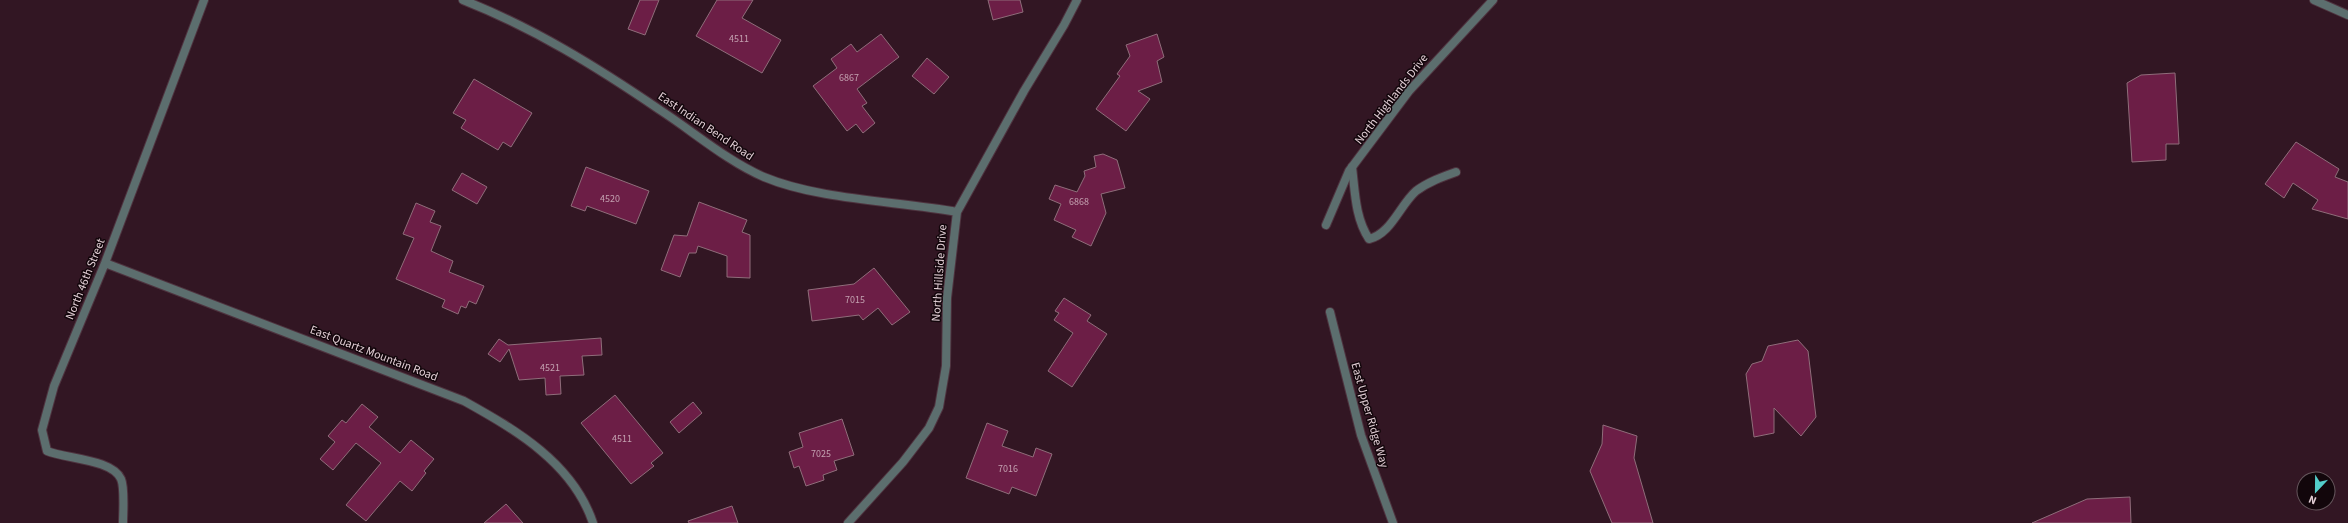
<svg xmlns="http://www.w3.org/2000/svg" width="2348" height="523" viewBox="0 0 2348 523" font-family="'Source Sans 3',sans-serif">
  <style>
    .building { fill: #6c1e46; stroke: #8f6d7a }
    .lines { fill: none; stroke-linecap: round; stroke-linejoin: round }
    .service-casing { stroke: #4e333f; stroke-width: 10 }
    .minor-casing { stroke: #4e333f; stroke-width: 10 }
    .service { stroke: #5c6e6e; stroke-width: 8 }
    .minor { stroke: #5c6e6e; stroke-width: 8 }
    .labels { text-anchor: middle; stroke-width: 3; stroke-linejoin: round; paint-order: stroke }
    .number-label { font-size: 10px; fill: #c4a2b1 }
    .street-label { font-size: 12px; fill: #e2ced5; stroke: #12060b }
  </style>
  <rect width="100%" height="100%" fill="#321623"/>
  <!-- building -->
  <path class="building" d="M640 0H659L645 35 628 29Z
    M717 0H753L742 18 781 40 762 73 696 36Z
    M988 0H1020L1023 12 993 20Z
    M881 34 899 57 857 89 867 103 862 106 875 123 863 133 856 124 847 131 813 86 837 68 831 59 851 44 857 52Z
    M1157 34 1164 57 1157 61 1162 82 1138 91 1150 99 1126 131 1096 109 1120 76 1117 74 1130 56 1126 45Z
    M927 58 949 77 934 94 912 76Z
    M2175 73 2179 144H2166V160L2132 162 2127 83 2141 75Z
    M474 79 532 113 511 147 503 142 498 150 461 128 466 120 453 113Z
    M2296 142 2339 169 2335 177 2348 182V219L2312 209 2318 200 2293 183 2284 198 2265 184Z
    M1103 154 1117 160 1125 188 1101 194 1106 213 1091 246 1072 237 1076 230 1054 220 1061 204 1049 199 1055 185 1077 192 1085 176 1084 171 1096 167 1094 156Z
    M586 167 649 191 636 224 587 206 585 211 571 206Z
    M462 173 487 187 477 204 452 190Z
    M699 202 747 220 742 232 750 235V278L727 277V256L698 246 696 253H689L680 277 661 270 674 235 687 236Z
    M416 203 435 211 430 222 441 226 431 251 453 261 449 272 484 286 476 304 469 301 466 308 461 306 458 314 442 307 445 300 396 279 414 238 403 234Z
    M874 268 910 312 892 325 878 308 863 320 859 315 812 321 808 290 854 284Z
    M1064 298 1091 315 1087 321 1107 334 1072 387 1048 371 1073 333 1054 320 1059 313 1055 311Z
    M601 338 602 355 582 356 584 375 560 376 561 394 546 395 545 378 519 380 509 349 500 362 488 354 499 339 508 345Z
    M1798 340 1808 351 1816 417 1801 436 1774 408V433L1754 437 1746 374 1752 364 1762 361 1768 346Z
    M615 395 663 453 651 463 654 466 631 484 581 423Z
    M693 402 702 413 679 433 670 422Z
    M362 404 378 417 369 427 400 453 411 440 434 459 424 471 426 473 412 491 400 481 366 521 346 505 381 463 356 443 333 470 320 459 335 442 328 436 342 420 346 423Z
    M842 419 854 455 834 461 837 470 823 475 824 480 806 486 799 466 794 468 789 452 803 447 799 433Z
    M987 423 1008 431 1002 446 1033 457 1036 448 1052 454 1036 496 1012 487 1009 494 966 478Z
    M1603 425 1637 436 1634 458 1653 523H1612L1590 471 1602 444Z
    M2130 497 2131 523H2032L2087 499Z
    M506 504 523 523H484Z
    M732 506 738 523H689L688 521Z"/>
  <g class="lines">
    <defs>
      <path id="service" d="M1352 167C1355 191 1355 218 1369 239 1391 234 1400 205 1416 191 1428 182 1442 177 1456 172"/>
      <path id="minor" d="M463 0C534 28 597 67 660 110 694 132 727 161 764 177 819 200 897 201 957 212
        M2314 0 2348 15
        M1326 225 1349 171 1409 91 1493 0
        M105 263 464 401C516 430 573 463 593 523
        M1330 312 1361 435 1393 523
        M123 523C123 513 125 488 121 479 112 459 66 459 47 451L42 430 54 386 105 263 204 0
        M848 523 903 462 929 428 939 407 946 366 947 298 957 212 1024 91 1064 25 1077 0"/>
    </defs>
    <!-- service casing -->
    <use href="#service" class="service-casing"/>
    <!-- minor casing -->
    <use href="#minor" class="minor-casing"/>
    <!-- service -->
    <use href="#service" class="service"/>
    <!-- minor -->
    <use href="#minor" class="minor"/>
  </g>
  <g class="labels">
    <!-- number labels -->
    <g class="number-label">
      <text x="739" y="42">4511</text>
      <text x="849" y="81">6867</text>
      <text x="610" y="202">4520</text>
      <text x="1079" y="205">6868</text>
      <text x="855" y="303">7015</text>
      <text x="550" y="371">4521</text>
      <text x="622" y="442">4511</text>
      <text x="821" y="457">7025</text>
      <text x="1008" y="472">7016</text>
    </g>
    <!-- street labels -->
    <g class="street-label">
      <text transform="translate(1391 99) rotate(-52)" y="4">North Highlands Drive</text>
      <text transform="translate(706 126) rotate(34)" y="4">East Indian Bend Road</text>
      <text transform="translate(939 273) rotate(-86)" y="4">North Hillside Drive</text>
      <text transform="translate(85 279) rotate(-68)" y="4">North 46th Street</text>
      <text transform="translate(374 353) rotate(21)" y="4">East Quartz Mountain Road</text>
      <text transform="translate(1370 415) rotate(74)" y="4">East Upper Ridge Way</text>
    </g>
  </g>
  <!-- north arrow -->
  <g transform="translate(2316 491) rotate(202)"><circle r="19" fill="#12060b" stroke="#65565c"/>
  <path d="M0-3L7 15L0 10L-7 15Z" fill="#53cdca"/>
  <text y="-6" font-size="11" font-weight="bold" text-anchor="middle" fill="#e2ced5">N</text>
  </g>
</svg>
